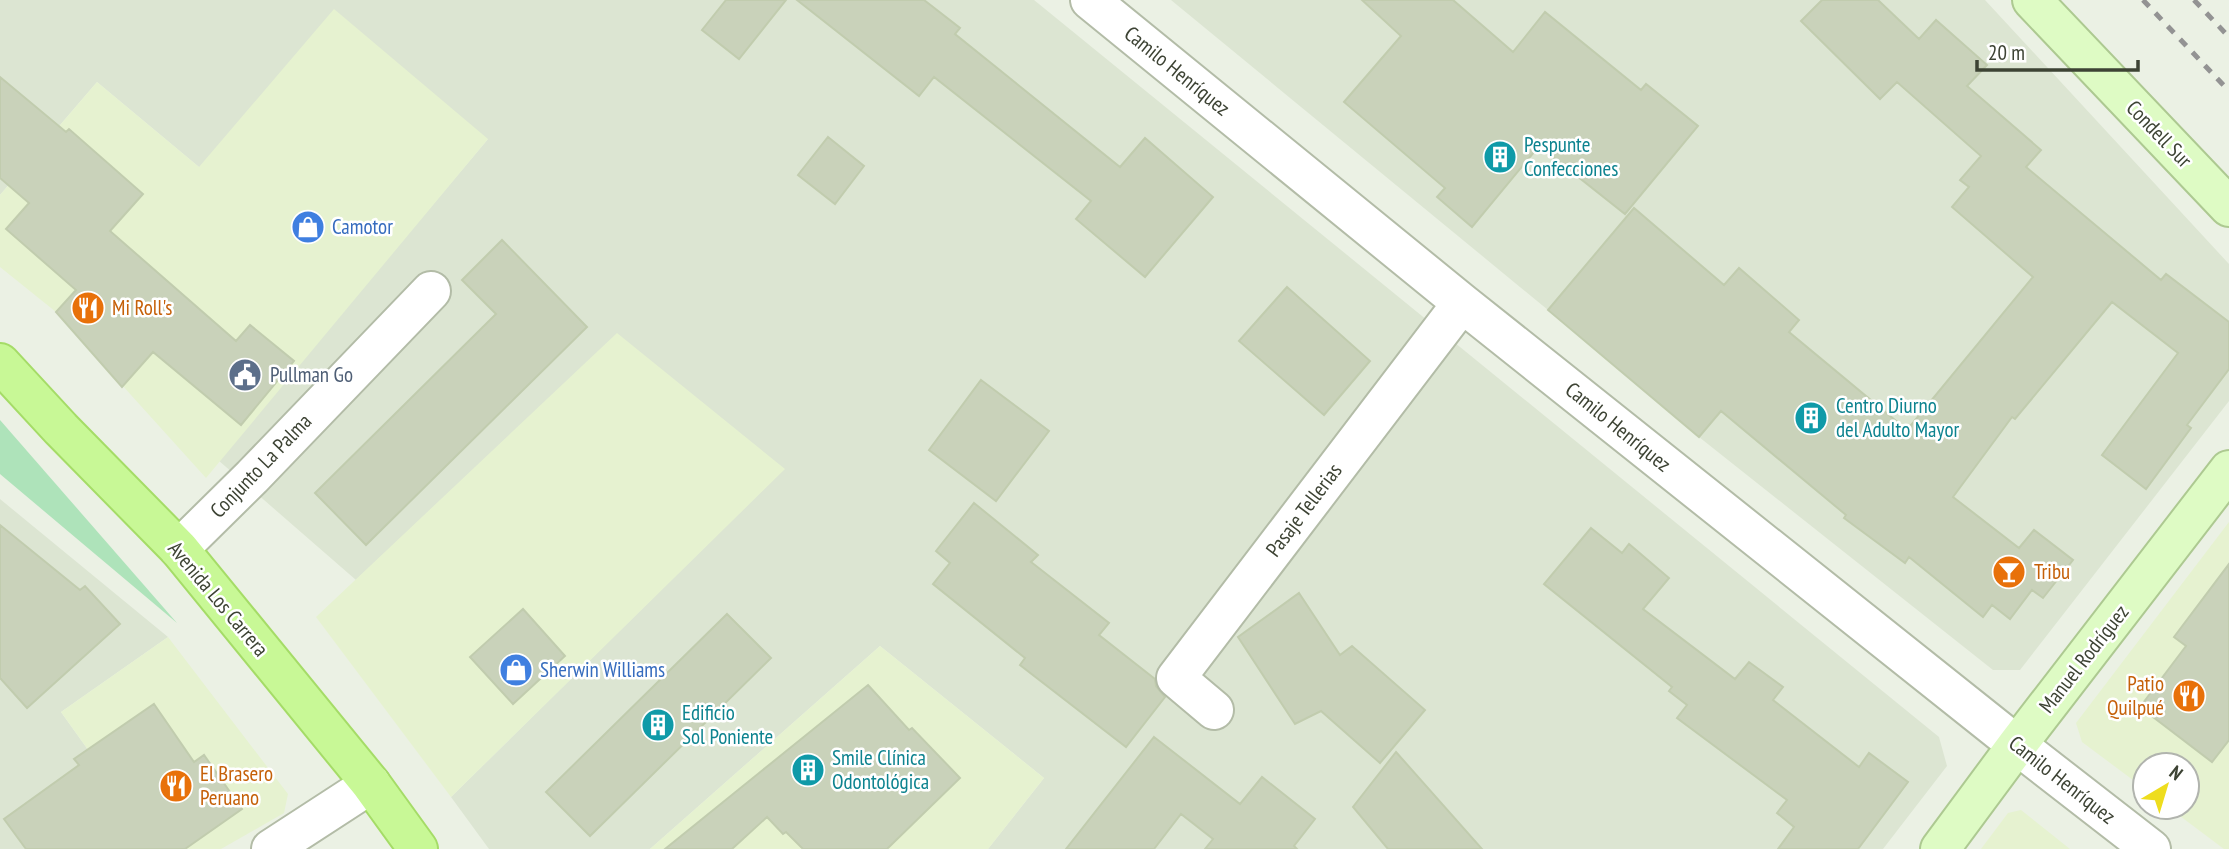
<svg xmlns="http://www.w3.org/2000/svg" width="2229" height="849" viewBox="0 0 2229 849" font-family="'PT Sans Narrow',sans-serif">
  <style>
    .residential { fill: #dce5d2 }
    .commercial { fill: #e6f2d0 }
    .green { fill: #aee3ba }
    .building { fill: #c9d2ba; stroke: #c1ccae; stroke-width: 2 }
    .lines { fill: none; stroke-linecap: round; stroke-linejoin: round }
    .street-casing { stroke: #b3bca7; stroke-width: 42 }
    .secondary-casing { stroke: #adc991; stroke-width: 42 }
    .primary-casing { stroke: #a5dc67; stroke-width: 42 }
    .street { stroke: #fff; stroke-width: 38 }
    .secondary { stroke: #defbc4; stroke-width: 38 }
    .primary { stroke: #c8f896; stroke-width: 38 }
    .rail { stroke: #939393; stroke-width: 5; stroke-dasharray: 9 9; stroke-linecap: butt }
    .labels { text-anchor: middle; stroke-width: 5; stroke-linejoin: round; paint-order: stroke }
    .street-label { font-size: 21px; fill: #3d4334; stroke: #fff }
    .culture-label { font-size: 21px; fill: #0d838f; stroke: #fff; text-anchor: start }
    .shop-label { font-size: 21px; fill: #366cbe; stroke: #fff; text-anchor: start }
    .food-label { font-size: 21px; fill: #c56008; stroke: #fff; text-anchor: start }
    .service-label { font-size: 21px; fill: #4e5e75; stroke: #fff; text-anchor: start }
  </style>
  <rect width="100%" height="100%" fill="#ebf1e4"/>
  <!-- residential -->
  <path class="residential" d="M0 0H1034L1939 737 1947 766 1883 849H988L1044 778 880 646 650 849H489L451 797 784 469 617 334 356 580 218 460 488 139 199 167 97 82 0 195Z
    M1171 0H1985L2229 264V401L2020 670H1993L1699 437 1548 310Z
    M0 499 168 637 61 712 159 849H0Z"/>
  <!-- commercial -->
  <path class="commercial" d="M334 9 488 139 206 478 56 312 0 267V195L97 82 199 167Z
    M617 333 785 469 451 797 316 617Z
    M2229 522V849H2224L2168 807H2187V765H2145V789L2082 742 2076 723Z
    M168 637 288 794 284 813 221 849H159L61 712Z
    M880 646 1044 778 988 849H650Z
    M2021 810 2070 849H1981L2008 813Z"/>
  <!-- green -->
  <path class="green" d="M0 420 177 623 0 474Z"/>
  <!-- building -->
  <path class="building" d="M726 0H786L739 59 702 30Z
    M797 0H924L960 28 955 34 1120 167 1145 138 1213 197 1145 277 1076 219 1091 201 934 77 919 96Z
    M1362 0H1453L1513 52 1545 12 1641 90 1646 84 1698 126 1625 214 1539 146 1472 227 1437 197 1445 188 1344 102 1401 36Z
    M1822 0H1878L1919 39 1936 20 1987 65 1967 86 2041 150 2026 167 2161 280 2166 274 2229 322V369L2187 425 2191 428 2146 489 2102 455 2178 353 2112 302 2015 419 2012 417 1953 497 2019 548 2034 530 2073 560 2043 598 2032 590 2010 619 1992 605 1983 617 1909 557 1905 563 1844 518 1846 515 1721 411 1699 437 1548 310 1634 208 1724 285 1739 268 1799 320 1789 332 1907 430 2033 277 1952 207 1969 187 1960 180 1981 156 1897 82 1880 99 1801 21Z
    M0 77 66 132 69 129 143 194 110 231 236 341 250 325 294 361 241 425 153 352 122 387 56 312 76 290 6 229 29 203 0 178Z
    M828 137 864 166 835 204 798 175Z
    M502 240 587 327 366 545 315 493 496 314 462 280Z
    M1287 287 1370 361 1324 415 1239 341Z
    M981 380 1049 431 996 501 929 450Z
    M974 503 1038 555 1031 562 1109 623 1099 635 1155 679 1156 686 1165 697 1126 747 1020 665 1025 658 933 584 950 563 936 551Z
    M0 525 80 590 85 586 120 624 27 708 0 678Z
    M1591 528 1622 553 1629 544 1669 578 1643 609 1735 679 1749 662 1783 687 1773 700 1859 767 1869 753 1908 782 1858 849H1778L1794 827 1777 813 1787 800 1677 718 1687 705 1669 691 1672 687 1544 584Z
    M2229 564V740L2212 762 2140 707 2186 646 2174 637Z
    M1299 593 1340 655 1352 646 1425 710 1380 763 1321 711 1295 724 1238 637Z
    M523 609 565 656 513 704 470 657Z
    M727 614 771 658 590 836 546 792Z
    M868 685 909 730 912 728 960 778 887 849H803L786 832 783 834 767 817 732 849H665Z
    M154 704 194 762 204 755 242 809 185 849H26L4 819 79 765 74 759Z
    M1154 737 1240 804 1262 777 1315 819 1294 846 1297 849H1205L1213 839 1181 814 1154 849H1066Z
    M1396 752 1482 849H1388L1353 807Z"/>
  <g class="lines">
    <defs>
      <path id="street" d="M1090 0 1462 303 2017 745 2151 849
        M179 549 252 477 431 291
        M1214 710 1176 678 1462 303
        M271 849 371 784"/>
      <path id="secondary" d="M2032 0 2229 207
        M1940 849 2017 745 2229 470"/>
      <path id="primary" d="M0 363 61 429 179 549 371 784 418 849"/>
    </defs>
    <!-- street casing -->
    <use href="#street" class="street-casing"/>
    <!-- secondary casing -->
    <use href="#secondary" class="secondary-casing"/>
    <!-- primary casing -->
    <use href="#primary" class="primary-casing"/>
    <!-- street -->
    <use href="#street" class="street"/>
    <!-- secondary -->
    <use href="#secondary" class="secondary"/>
    <!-- primary -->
    <use href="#primary" class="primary"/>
    <!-- rail -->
    <path class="rail" d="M2143 0 2229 91
      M2194 0 2229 37"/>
  </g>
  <!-- icons -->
  <defs>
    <symbol id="building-disc" viewBox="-11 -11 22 22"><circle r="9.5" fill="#0f9aa8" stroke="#fff"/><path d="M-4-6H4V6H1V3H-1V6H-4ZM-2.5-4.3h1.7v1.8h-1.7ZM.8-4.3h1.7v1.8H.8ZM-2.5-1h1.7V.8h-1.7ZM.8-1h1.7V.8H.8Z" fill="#fff"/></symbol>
    <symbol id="shop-disc" viewBox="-11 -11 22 22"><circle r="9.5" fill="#3f7fe0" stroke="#fff"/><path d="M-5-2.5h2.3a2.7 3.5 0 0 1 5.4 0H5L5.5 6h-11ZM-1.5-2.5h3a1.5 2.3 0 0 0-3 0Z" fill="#fff"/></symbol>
    <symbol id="restaurant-disc" viewBox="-11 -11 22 22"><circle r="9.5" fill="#e8710a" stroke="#fff"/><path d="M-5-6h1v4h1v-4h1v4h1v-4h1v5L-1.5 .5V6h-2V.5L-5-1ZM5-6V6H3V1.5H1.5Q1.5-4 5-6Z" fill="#fff"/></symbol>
    <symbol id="civic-disc" viewBox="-11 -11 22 22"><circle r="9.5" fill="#5c6f8a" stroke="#fff"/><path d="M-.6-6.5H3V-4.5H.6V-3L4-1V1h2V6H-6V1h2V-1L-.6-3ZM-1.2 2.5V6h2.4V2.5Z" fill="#fff"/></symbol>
    <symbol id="bar-disc" viewBox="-11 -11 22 22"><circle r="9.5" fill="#e8710a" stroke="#fff"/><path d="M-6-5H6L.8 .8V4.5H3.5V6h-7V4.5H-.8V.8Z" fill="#fff"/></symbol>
  </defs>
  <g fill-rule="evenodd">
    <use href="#building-disc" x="1481" y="138" width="38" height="38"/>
    <use href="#shop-disc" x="289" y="208" width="38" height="38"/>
    <use href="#restaurant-disc" x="69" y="289" width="38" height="38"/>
    <use href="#civic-disc" x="226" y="356" width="38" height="38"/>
    <use href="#building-disc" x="1792" y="399" width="38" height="38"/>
    <use href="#bar-disc" x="1990" y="553" width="38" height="38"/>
    <use href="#shop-disc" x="497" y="651" width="38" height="38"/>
    <use href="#restaurant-disc" x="2170" y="677" width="38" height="38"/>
    <use href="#building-disc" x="639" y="706" width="38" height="38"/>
    <use href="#building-disc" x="789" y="751" width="38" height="38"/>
    <use href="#restaurant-disc" x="157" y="767" width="38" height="38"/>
  </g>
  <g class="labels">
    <!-- street labels -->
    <g class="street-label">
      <text transform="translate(1177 71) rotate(39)" y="7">Camilo Henríquez</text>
      <text transform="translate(2159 134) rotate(46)" y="7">Condell Sur</text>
      <text transform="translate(1618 427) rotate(39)" y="7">Camilo Henríquez</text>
      <text transform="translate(261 466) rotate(-46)" y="7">Conjunto La Palma</text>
      <text transform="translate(1304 510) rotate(-53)" y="7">Pasaje Tellerias</text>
      <text transform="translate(218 599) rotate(50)" y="7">Avenida Los Carrera</text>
      <text transform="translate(2084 659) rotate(-52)" y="7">Manuel Rodríguez</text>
      <text transform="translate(2062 780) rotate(38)" y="7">Camilo Henríquez</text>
    </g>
    <!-- culture labels -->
    <g class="culture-label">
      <text x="1524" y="152">Pespunte<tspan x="1524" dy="24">Confecciones</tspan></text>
      <text x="1836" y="413">Centro Diurno<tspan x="1836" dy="24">del Adulto Mayor</tspan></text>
      <text x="682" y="720">Edificio<tspan x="682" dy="24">Sol Poniente</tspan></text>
      <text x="832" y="765">Smile Clínica<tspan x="832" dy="24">Odontológica</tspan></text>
    </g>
    <!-- shop labels -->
    <g class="shop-label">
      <text x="332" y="234">Camotor</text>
      <text x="540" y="677">Sherwin Williams</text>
    </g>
    <!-- food labels -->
    <g class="food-label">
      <text x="112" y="315">Mi Roll's</text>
      <text x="2034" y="579">Tribu</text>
      <text x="2164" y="691" text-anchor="end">Patio<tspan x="2164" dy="24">Quilpué</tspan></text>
      <text x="200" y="781">El Brasero<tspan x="200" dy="24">Peruano</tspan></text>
    </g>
    <!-- service labels -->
    <g class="service-label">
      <text x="270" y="382">Pullman Go</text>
    </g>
  </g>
  <!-- north arrow -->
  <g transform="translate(2166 786) rotate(38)"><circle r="33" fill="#ffffff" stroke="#b1b4ae" stroke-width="2"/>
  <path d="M0-5L12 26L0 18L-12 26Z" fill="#eedd1e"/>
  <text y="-10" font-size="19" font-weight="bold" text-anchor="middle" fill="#3d4334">N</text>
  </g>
  <!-- scale -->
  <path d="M1977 60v10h161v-10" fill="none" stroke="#3d4334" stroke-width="3.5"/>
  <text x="1988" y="60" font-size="21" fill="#3d4334" stroke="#ffffff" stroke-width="5" paint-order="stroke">20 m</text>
</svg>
